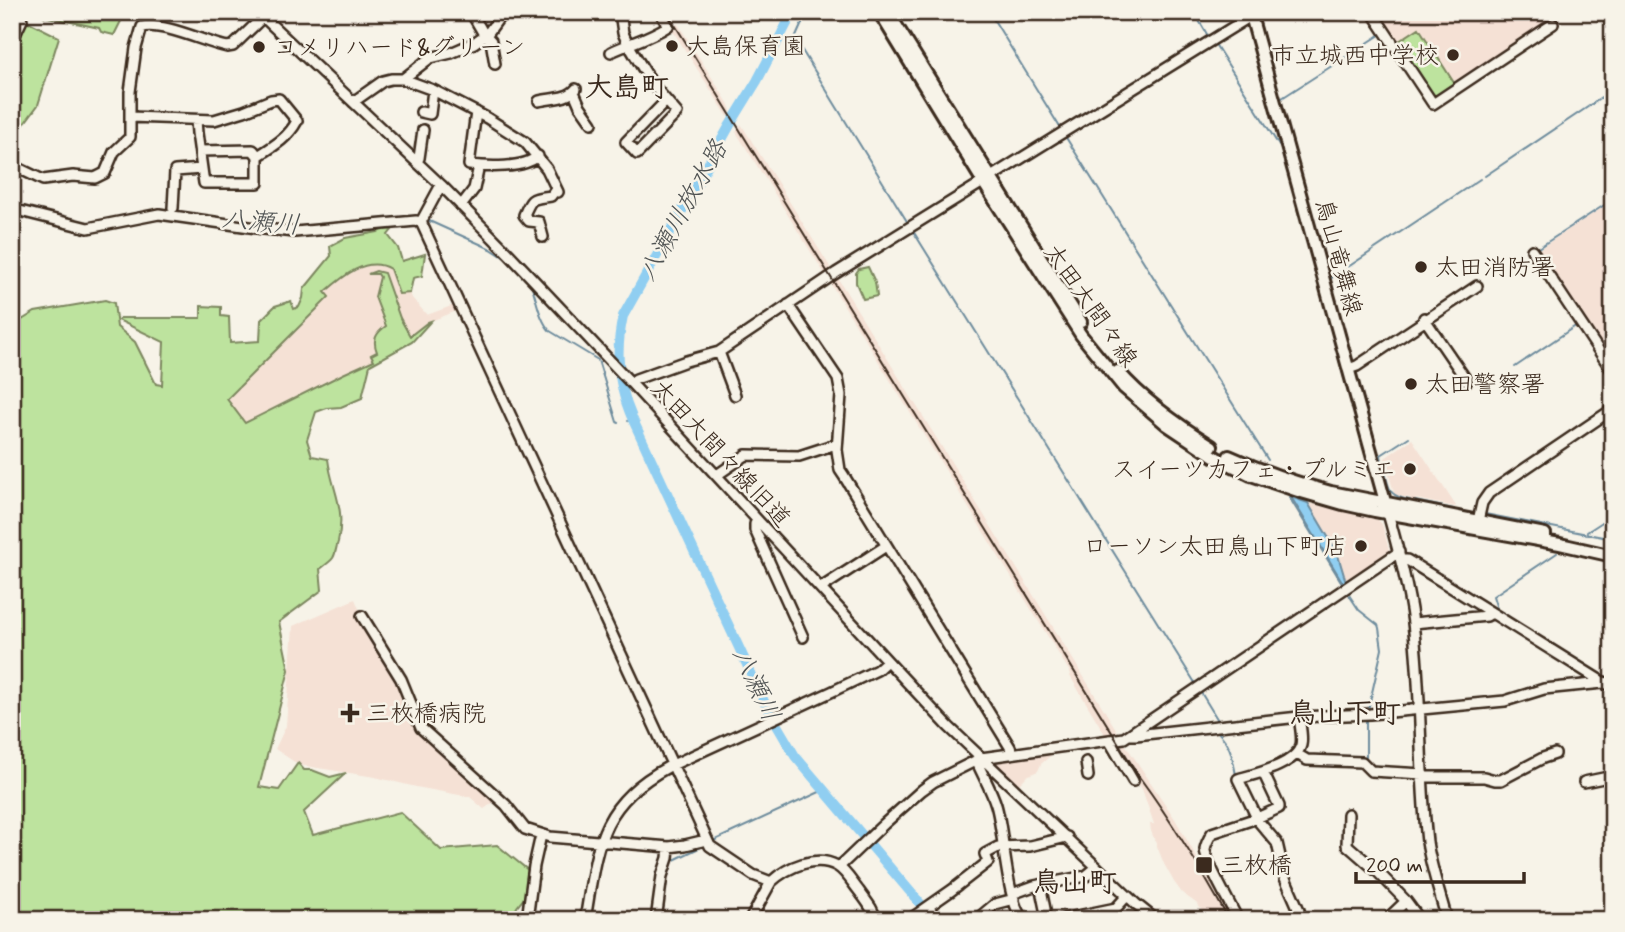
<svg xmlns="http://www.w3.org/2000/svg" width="1625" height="932" viewBox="0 0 1625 932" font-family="Mynerve,'Klee One',sans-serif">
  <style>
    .built { fill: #f5e1d5 }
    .green { fill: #bde39e; stroke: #7c865e; stroke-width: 2 }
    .water { fill: #90cef1; stroke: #6e8c9d; stroke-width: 2 }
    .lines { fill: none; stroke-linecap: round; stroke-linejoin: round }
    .stream { stroke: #6e8c9d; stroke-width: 2 }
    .river { stroke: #90cef1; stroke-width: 10 }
    .minor-casing { stroke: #3b2a1e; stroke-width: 14 }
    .major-casing { stroke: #3b2a1e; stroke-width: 16 }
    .minor { stroke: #f7f3e8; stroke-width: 9 }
    .major { stroke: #f7f3e8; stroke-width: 10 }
    .rail { stroke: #3b2a1e; stroke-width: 2 }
    .poi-dot { fill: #3b2a1e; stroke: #f7f3e8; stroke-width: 2.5 }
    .labels { text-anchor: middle; stroke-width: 5; stroke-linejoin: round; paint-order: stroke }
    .poi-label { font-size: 24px; fill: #3b2a1e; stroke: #f7f3e8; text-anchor: start }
    .street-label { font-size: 24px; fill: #3b2a1e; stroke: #f7f3e8 }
    .water-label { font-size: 26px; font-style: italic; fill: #505353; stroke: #f7f3e8 }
    .quarter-label { font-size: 28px; font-weight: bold; fill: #3b2a1e; stroke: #f7f3e8 }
  </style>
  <rect width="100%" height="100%" fill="#f7f3e8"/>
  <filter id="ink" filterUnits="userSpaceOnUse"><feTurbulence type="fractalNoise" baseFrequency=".0143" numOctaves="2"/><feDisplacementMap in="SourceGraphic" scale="14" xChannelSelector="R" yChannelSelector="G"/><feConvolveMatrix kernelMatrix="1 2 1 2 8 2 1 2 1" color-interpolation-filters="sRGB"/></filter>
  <g filter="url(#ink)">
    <!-- built -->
    <path class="built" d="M1378 12H1547L1552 20 1551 23 1433 98Z
      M678 24 728 103 731 110 728 117 671 28Z
      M741 124 832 270V272L826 276 736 132Z
      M1610 200H1613V368L1539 252V249L1606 205V203Z
      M378 263 390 269 399 294 410 293 412 298 427 315 454 305 456 303 459 310 431 321 412 342 384 358 247 429 220 396 319 297 344 276 360 268Z
      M837 277 1119 734V735L1106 736 1070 676 1071 674 829 281Z
      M1412 439 1456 506 1455 507 1416 499 1415 501H1410V498L1397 496 1394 493 1387 467 1383 468 1382 463 1386 462 1385 458Z
      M1308 503 1378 520 1382 524 1390 553 1346 582 1337 552Z
      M355 599 362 616 384 653 421 728 498 799 484 809 470 797 416 787 375 777 299 765 275 749 286 726 293 626Z
      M1123 741 1175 819 1200 863 1207 859 1236 920H1210L1196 903 1182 893 1174 882 1164 864 1151 831 1150 824H1154L1142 789 1129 768 1130 765 1126 760H1124L1114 742Z
      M1056 751 1041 764 1038 771 1027 776 1016 787 989 759Z"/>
    <!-- green -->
    <path class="green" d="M39 12H125L128 14 127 19H122L114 35 101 32 99 28 44 16Z
      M27 21 59 37 38 105 12 140V51L17 47Z
      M1419 28 1456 86 1436 99 1433 98 1396 43Z
      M385 228 392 230 388 235 398 248 402 261 425 254 422 276 413 278 410 293 399 294 390 269C367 255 342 277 325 292L329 297 227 399 245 423 343 374 374 360 371 355 377 352C372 340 376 333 386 326L375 297 380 277 378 274H368L376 271 384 273 400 318 410 336 428 322 431 321 412 342 370 365 362 398 341 407 327 408 316 412 307 440 312 456 328 459C332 491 346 506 338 542 336 547 336 553 333 558 330 562 324 566 320 569L322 590 279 622 289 670 259 787 279 790 298 763 304 770H312L330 777 346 773 304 812 313 835 400 812 441 850 497 845 539 879 517 907 511 920H12V326L35 312 105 300 114 303 117 327 135 342 156 384 162 385 164 342 118 320 120 318H201V306L221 307V316L229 317 230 343 260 341 261 320 275 306 291 301 294 309 299 307 303 298 304 289 331 256 330 246 345 238 378 232Z
      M868 267 875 282 877 296 863 299 856 283V273L859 269Z"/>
    <!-- water -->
    <path class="water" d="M1291 497 1308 503 1337 552 1346 582 1343 583Z"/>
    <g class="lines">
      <!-- stream -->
      <path class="stream" d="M807 12 795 39 908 223
        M989 12 1061 129
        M1194 12 1208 36
        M784 13 797 19
        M1258 16 1304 187
        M1215 44 1283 152
        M1282 98 1383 33
        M1065 136 1268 460
        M1485 176 1613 90
        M1306 194 1315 226
        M1611 201 1613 199
        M12 204 22 207
        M427 220 491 249 505 258
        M98 222 113 219
        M292 227 400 217H419
        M1316 229 1327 269
        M913 231 1197 686
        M1305 231 1315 271
        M1538 248 1606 204
        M1328 272 1330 279 1480 179
        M1317 278 1344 378
        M531 284C537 300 539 319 550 331L598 360 617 422 619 423
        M1515 367 1577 325
        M628 421 633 420
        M1382 462 1381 455 1409 437
        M1384 469C1390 489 1386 495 1410 500
        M1289 497 1342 583
        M1415 501 1454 509
        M1485 514 1613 539
        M1587 532 1613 515
        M1347 592 1359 610 1378 625 1379 628 1382 649 1368 710
        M1498 612 1493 596 1557 553
        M1200 691 1219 722
        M1366 719V760
        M1217 731C1231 745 1232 755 1236 775
        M713 841 824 790
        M672 861 705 845"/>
      <!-- river -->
      <path class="river" d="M793 12 757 81 730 125 623 316C615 351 618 387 633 420L768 710 795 756 930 915"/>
      <defs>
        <path id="minor" d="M258 12 441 185 509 254 631 383 894 668 949 727 1136 904 1156 920
          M471 12 482 31 491 41 495 64
          M620 12 623 33 628 44 653 85 677 113 637 154 626 142 666 101
          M1372 12 1433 104 1553 24
          M12 14 21 17 22 20 12 41
          M611 52C630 43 650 38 668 26L660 12
          M403 79 433 90 487 118 525 142 547 169 558 192
          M574 92 580 106 592 123
          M539 101C551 98 568 99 576 89
          M353 102 383 81 391 79H403L430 58 451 53 474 43 488 33 503 12
          M421 112 430 114 433 90
          M476 112 469 165C487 167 524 169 538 156
          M130 117 214 120 244 111 271 100 279 99 297 121C288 138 274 146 258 156
          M196 120 197 133 204 183H258V156L253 150 200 151
          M417 162 419 158 423 130
          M12 165 43 180 73 176 95 178 105 173 114 152 130 137V92L136 48 142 27C163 22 204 42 227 47L233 46 263 17
          M461 206 474 189 479 166
          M173 208 175 171 202 169
          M12 209 88 228 159 214 264 229 295 232 416 221 421 222
          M421 222 710 846 753 875 771 882C787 867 816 854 837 866 846 871 853 884 859 891 866 901 873 908 876 920
          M421 222 441 185
          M543 237 539 222 529 221 524 215C532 196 532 199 551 196L556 189
          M1532 250 1613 372
          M788 305 838 379 841 395 837 450 840 470 844 476 1010 747 1012 753
          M1424 318 1467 381
          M719 352 735 395
          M1348 369 1357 366 1477 286
          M631 383 636 379 686 361 719 352 836 273 1246 19 1254 12
          M717 475 746 455 799 456 836 444
          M1388 513C1398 550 1408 585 1413 623 1422 695 1419 769 1427 842 1431 868 1440 894 1447 920
          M758 521 755 524V530L803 637
          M1478 521 1482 503 1489 493 1613 409
          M1402 560H1407L1412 563 1606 684
          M821 588 886 546
          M362 616 401 679 421 728 506 805 525 829 550 837 669 847 685 845 706 840
          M1413 623 1487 616 1491 613
          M1129 735H1136L1299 717 1370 714 1505 701 1544 689 1613 682
          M1109 740 1133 781
          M1297 754 1307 760 1362 762 1371 771 1423 774
          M976 760C982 774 992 791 996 805 1004 830 1006 904 1024 920
          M1086 762 1088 776
          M1423 777H1484L1495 780H1501L1543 758 1555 754
          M1584 782 1613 776
          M1348 814 1347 845 1378 872 1406 901 1386 920
          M839 867 884 824 922 790 933 782 981 758 1124 738 1399 552
          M1040 885 1045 909
          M1012 894 1034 886 1086 876 1097 867
          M1406 901 1420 920
          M928 907 938 920
          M527 920 534 866 541 835
          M585 920C597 849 597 805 668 767L831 692 877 670 887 661
          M656 920 662 876 668 858 669 847
          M750 920 771 882
          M909 920 952 890 988 862 985 854 998 847 1030 846 1067 837
          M976 920 995 904 1014 899
          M1058 920 1116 908 1127 896
          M1238 920C1232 907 1204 859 1205 849 1206 843 1209 838 1212 833L1257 818 1279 808V806L1263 772
          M1297 920 1300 915 1299 910 1285 878 1277 843 1259 822 1238 779C1255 774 1296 765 1301 745 1303 737 1300 726 1299 717"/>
        <path id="major" d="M879 12 983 182 1081 335 1124 388 1166 424 1217 458 1251 475 1298 491 1343 504 1375 511 1560 544 1613 556
          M888 12 1081 322
          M1250 12 1387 509
          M1118 371C1144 401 1178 425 1212 446
          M1229 456C1262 471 1296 483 1331 492L1545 534"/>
      </defs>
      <!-- minor casing -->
      <use href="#minor" class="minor-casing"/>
      <!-- major casing -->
      <use href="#major" class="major-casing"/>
      <!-- minor -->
      <use href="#minor" class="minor"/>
      <!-- major -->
      <use href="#major" class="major"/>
      <!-- rail -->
      <path class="rail" d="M667 12 1140 778C1173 823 1202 871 1229 920"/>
    </g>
  </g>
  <!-- markers -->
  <g class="poi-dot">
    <circle cx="672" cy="46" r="7"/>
    <circle cx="259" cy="47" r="7"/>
    <circle cx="1453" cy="55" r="7"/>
    <circle cx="1421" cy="267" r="7"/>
    <circle cx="1411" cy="384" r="7"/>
    <circle cx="1410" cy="469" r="7"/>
    <circle cx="1361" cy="546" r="7"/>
    <path d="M346.5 702.5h7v7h7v7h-7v7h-7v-7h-7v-7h7z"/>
    <rect x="1195" y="856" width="18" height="18" rx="3.5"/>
  </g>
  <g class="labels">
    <!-- poi labels -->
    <g class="poi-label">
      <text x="686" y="54">大島保育園</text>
      <text x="273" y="55">コメリハード&amp;グリーン</text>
      <text x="1439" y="63" text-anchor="end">市立城西中学校</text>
      <text x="1435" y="275">太田消防署</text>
      <text x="1425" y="392">太田警察署</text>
      <text x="1396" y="477" text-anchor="end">スイーツカフェ・プルミエ</text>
      <text x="1347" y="554" text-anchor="end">ローソン太田鳥山下町店</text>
      <text x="366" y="721">三枚橋病院</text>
      <text x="1220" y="873">三枚橋</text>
    </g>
    <!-- street labels -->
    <g class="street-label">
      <text transform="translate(1339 257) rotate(75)" y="8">鳥山竜舞線</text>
      <text transform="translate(1091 305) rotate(55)" y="8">太田大間々線</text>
      <text transform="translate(721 453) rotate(47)" y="8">太田大間々線旧道</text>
    </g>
    <!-- water labels -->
    <g class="water-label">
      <text transform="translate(682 210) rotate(-61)" y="9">八瀬川放水路</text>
      <text transform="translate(261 221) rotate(5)" y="9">八瀬川</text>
      <text transform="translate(757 684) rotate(65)" y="9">八瀬川</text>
    </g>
    <!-- quarter labels -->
    <g class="quarter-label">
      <text x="627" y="96">大島町</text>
      <text x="1345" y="722">鳥山下町</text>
      <text x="1075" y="891">鳥山町</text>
    </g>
  </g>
  <!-- margin -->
  <rect width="1625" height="932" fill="none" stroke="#f7f3e8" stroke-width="42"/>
  <rect x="21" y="21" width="1583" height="890" fill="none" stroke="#3b2a1e" stroke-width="2.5" filter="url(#ink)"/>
  <!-- scale -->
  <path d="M1356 872v10h168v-10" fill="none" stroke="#3b2a1e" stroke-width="3.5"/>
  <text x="1366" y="872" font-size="21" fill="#3b2a1e" stroke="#f7f3e8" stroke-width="5" paint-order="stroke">200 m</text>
</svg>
